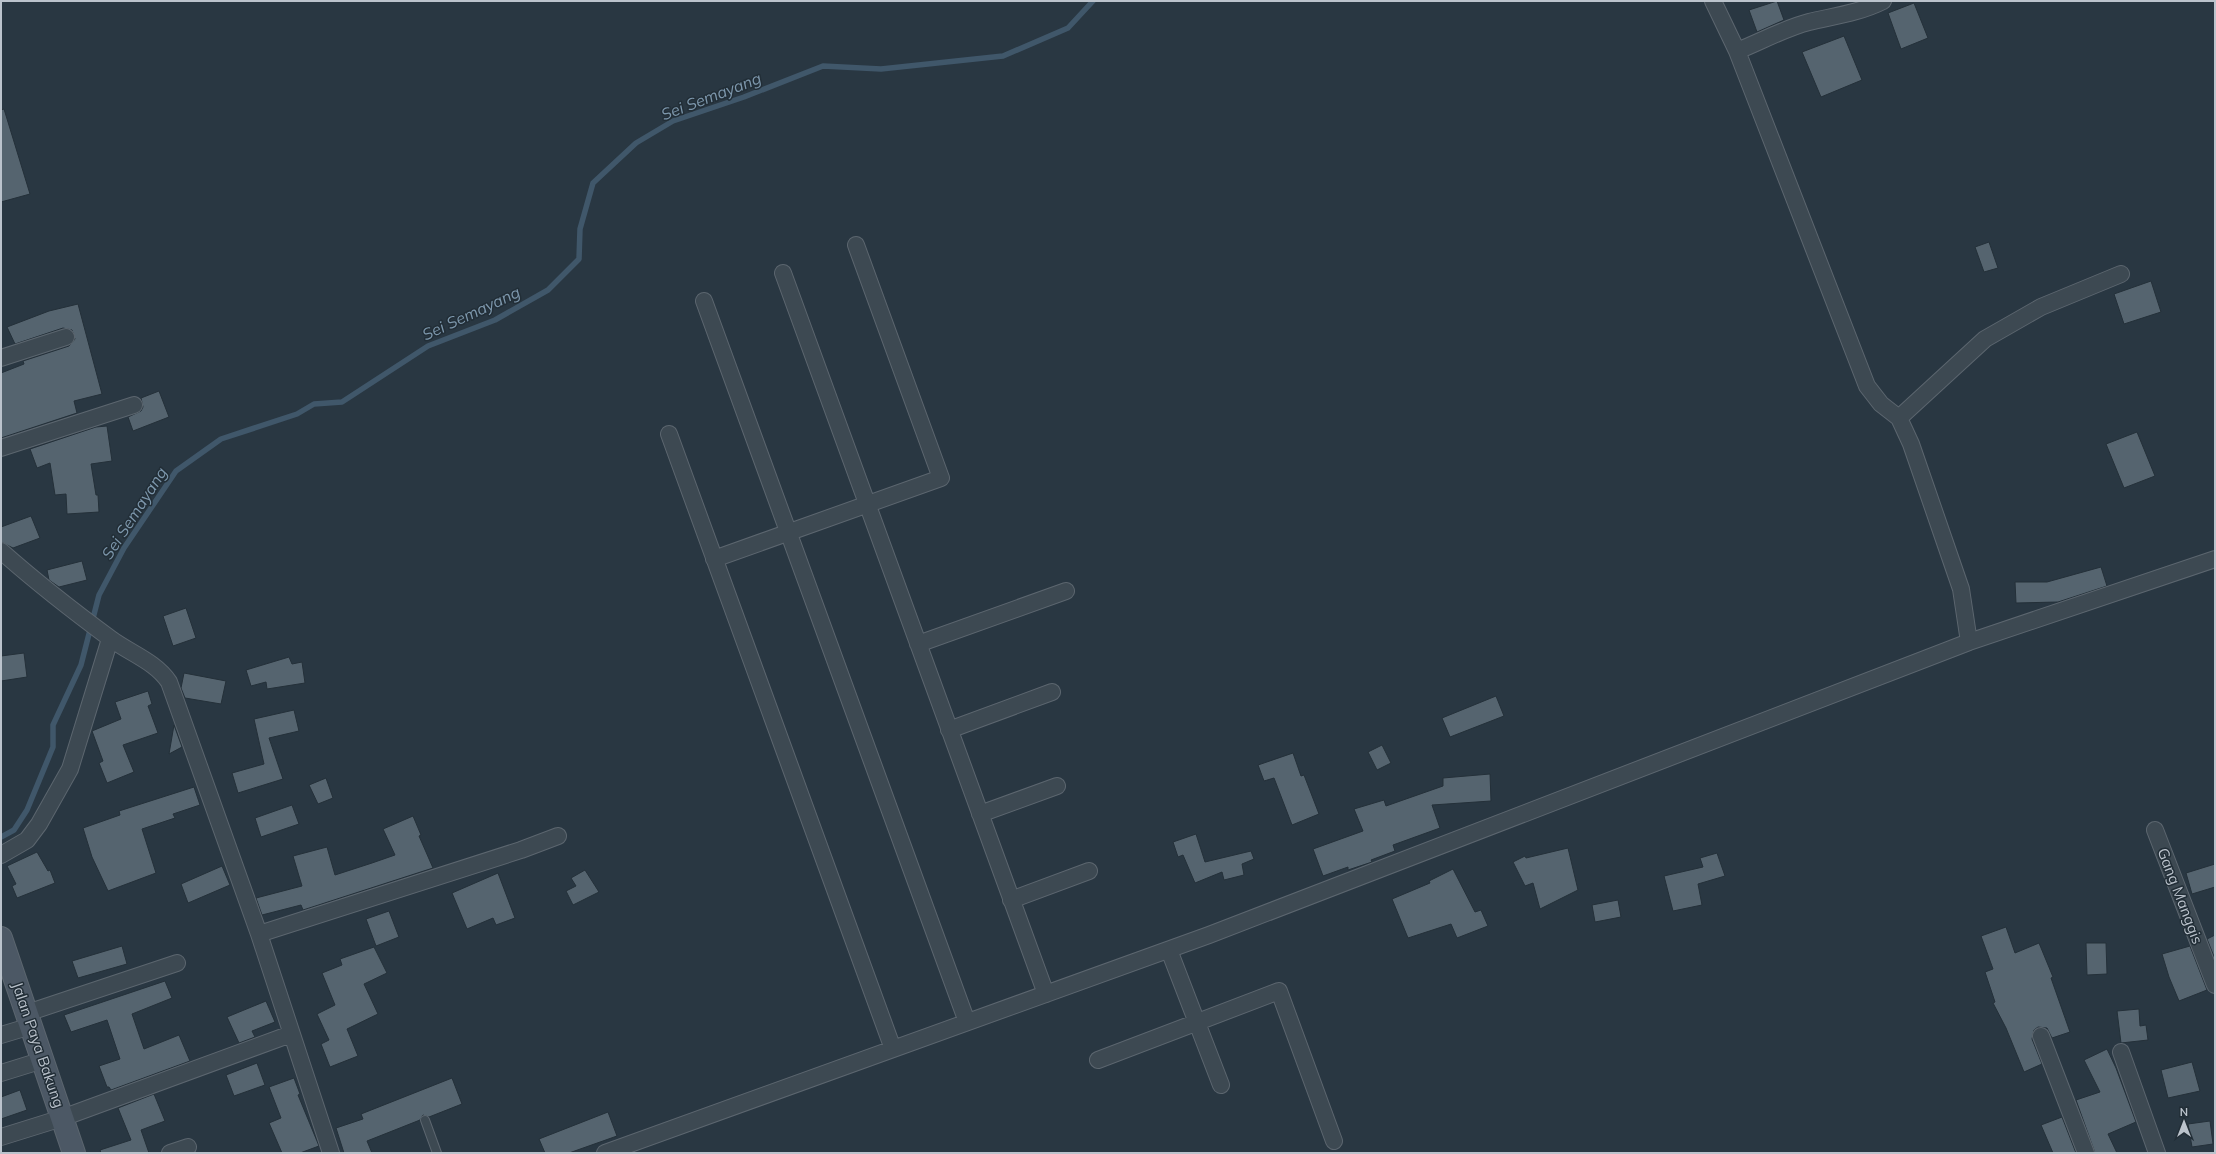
<svg xmlns="http://www.w3.org/2000/svg" width="2216" height="1154" viewBox="0 0 2216 1154" font-family="Mulish,sans-serif">
  <style>
    .lines { fill: none; stroke-linecap: round; stroke-linejoin: round }
    .stream { stroke: #40576a; stroke-width: 5.5 }
    .building { fill: #55646f; stroke: #243039 }
    .service-casing { stroke: #5c666f; stroke-width: 10 }
    .minor-casing { stroke: #5c666f; stroke-width: 18 }
    .secondary-casing { stroke: #5c666f; stroke-width: 24 }
    .service { stroke: #3d4952; stroke-width: 8 }
    .minor { stroke: #3d4952; stroke-width: 16 }
    .secondary { stroke: #4c5865; stroke-width: 22 }
    .labels { text-anchor: middle; stroke-width: 3; stroke-linejoin: round; paint-order: stroke }
    .street-label { font-size: 15px; fill: #bbc3cc; stroke: #222e37 }
    .water-label { font-size: 16px; font-style: italic; fill: #7d97ac; stroke: #222e37 }
  </style>
  <rect width="100%" height="100%" fill="#293742"/>
  <g class="lines">
    <!-- stream -->
    <path class="stream" d="M1 837 14 830 27 810 53 747V725L81 665 99 595 124 548 176 471 221 439 297 414 314 404 342 402 428 346 495 320 548 290 579 259 580 229 593 183 636 143 673 121 744 97 823 66 881 69 1003 56 1068 28 1093 1"/>
  </g>
  <!-- building -->
  <path class="building" d="M1777 1 1784 20 1757 32 1749 10Z
    M1914 3 1928 38 1901 49 1888 13Z
    M1844 36 1862 80 1821 97 1802 52Z
    M4 109 30 194 1 202V110Z
    M1989 242 1998 268 1984 272 1975 247Z
    M2151 281 2161 312 2124 324 2114 294Z
    M78 304 102 394 74 401 77 413 1 438V373L24 364 23 361 69 346 75 339 72 330 63 328 15 344 7 327 49 311Z
    M159 391 169 417 133 431 128 417 141 411 143 407 141 398Z
    M107 426 112 461 91 464 96 495H98L99 512 67 514 66 494 55 495 50 463 37 468 30 449 96 427Z
    M2137 432 2155 476 2124 488 2106 444Z
    M31 516 40 538 13 548 1 542V527Z
    M82 561 87 580 59 587 49 580 47 570Z
    M2101 567 2107 586 2058 602 2016 603 2015 582H2047Z
    M186 608 196 638 173 646 163 616Z
    M24 653 27 677 1 681V656Z
    M289 657 292 664 302 662 305 683 267 689 266 682 251 686 246 670Z
    M184 673 226 681 221 704 185 698 181 688Z
    M148 691 152 704 148 706 158 733 123 745 134 772 107 783 99 763 103 761 92 731 121 719 115 702Z
    M1496 696 1504 716 1450 737 1442 718Z
    M294 710 299 731 269 738 283 779 238 793 232 773 264 764 254 719Z
    M174 725 182 747 169 754Z
    M1382 745 1391 763 1377 770 1368 752Z
    M1293 753 1301 776 1304 775 1319 814 1292 825 1274 778 1264 781 1258 765Z
    M1490 774 1491 801 1432 805 1440 828 1393 845 1395 851 1371 860 1372 862 1348 870V867L1323 876 1313 849 1363 831 1354 809 1384 800 1386 806 1443 786V778Z
    M326 778 333 798 318 804 309 785Z
    M194 787 200 805 173 814 175 818 142 829 156 873 108 891 92 857 83 828 120 815 119 811Z
    M292 805 299 824 261 837 255 818Z
    M413 816 421 835 419 836 433 868 303 910 301 905 262 915 256 898 302 886 293 856 327 847 335 875 372 863 395 855 383 829Z
    M1196 834 1205 862 1251 851 1254 859 1242 864 1244 875 1224 880 1222 872 1195 883 1183 855 1178 857 1173 842Z
    M1568 848 1578 890 1540 909 1533 883 1525 886 1513 862 1525 856 1526 858Z
    M37 852 48 871 50 870 55 883 17 898 12 886 16 884 7 866Z
    M1717 853 1725 876 1698 884 1702 905 1673 911 1664 876 1703 867 1700 858Z
    M2215 864V887L2192 894 2186 873Z
    M222 866 230 885 188 903 181 884Z
    M1453 869 1475 912 1481 910 1488 926 1457 938 1451 924 1408 938 1392 899 1430 883 1429 881Z
    M585 870 599 892 573 905 566 891 576 886 571 878Z
    M498 873 515 918 496 925 493 918 467 929 452 893Z
    M1618 900 1621 917 1595 922 1592 905Z
    M389 911 399 937 376 946 366 919Z
    M2006 927 2015 953 2039 943 2053 977 2051 978 2070 1032 2052 1038 2047 1028 2038 1027 2034 1030 2032 1039 2042 1064 2024 1072 2006 1028 1993 1003 1995 1002 1985 972 1993 969 1981 936Z
    M2215 935V959L2207 939Z
    M2086 943H2106L2107 974 2087 975Z
    M122 946 127 964 78 978 72 961Z
    M2190 946 2207 990 2179 1001 2169 977 2162 954Z
    M374 947 387 973 364 984 378 1014 347 1029 358 1056 330 1067 321 1044 329 1040 317 1014 335 1005 322 973 342 965 340 959Z
    M165 981 172 998 132 1014 144 1049 179 1035 190 1061 111 1090 109 1087H107L99 1066 120 1059 107 1020 71 1032 64 1015Z
    M266 1001 275 1022 252 1031 255 1037 239 1043 227 1017Z
    M2139 1009 2140 1026 2146 1025 2148 1040 2121 1043 2117 1011Z
    M2107 1049 2116 1068 2136 1122 2108 1134 2117 1153H2095L2076 1100 2100 1092 2084 1060Z
    M2192 1062 2200 1091 2168 1098 2161 1070Z
    M257 1063 265 1085 234 1096 226 1075Z
    M294 1078 300 1094 298 1095 319 1146 300 1153H282L269 1123 281 1118 269 1087Z
    M452 1078 462 1104 429 1117 423 1115 420 1120 367 1141 372 1153H344L336 1128 363 1119 361 1114Z
    M20 1090 27 1110 1 1119V1097Z
    M154 1094 165 1121 141 1130 149 1153H101L100 1150 131 1140 118 1108Z
    M608 1112 617 1136 569 1153H545L539 1139Z
    M2062 1117 2076 1153H2053L2041 1125Z
    M2210 1121 2213 1144 2192 1147 2188 1124Z"/>
  <g class="lines">
    <defs>
      <path id="service" d="M425 1120 437 1153"/>
      <path id="minor" d="M1713 1 1737 51 1867 386 1881 404 1899 418 1911 444 1961 589 1969 642
        M1737 51C1760 42 1785 28 1809 22 1834 16 1859 13 1883 1
        M783 273 1046 994
        M704 301 967 1022
        M1 358 66 337
        M1899 418 1985 339 2041 307 2121 274
        M669 434 893 1049
        M1 448 134 405
        M1 551C36 582 73 611 111 639 130 653 156 662 169 682L259 934 331 1153
        M714 559 941 478 856 245
        M918 644 1066 591
        M949 730 1052 692
        M980 814 1057 786
        M2155 830 2215 985
        M1 855 27 840 39 824 70 769 110 639
        M1011 900 1089 871
        M259 934 521 850 558 836
        M1169 950 1221 1085
        M27 1013 177 963
        M1 1035 31 1026
        M2041 1036 2086 1153
        M2121 1052 2157 1153
        M1098 1060 1279 991 1334 1141
        M1 1073 43 1060
        M1 1137 62 1118 291 1034
        M170 1153 188 1147
        M605 1153 1209 935 1969 642 2215 559"/>
      <path id="secondary" d="M1 938 74 1153"/>
    </defs>
    <!-- service casing -->
    <use href="#service" class="service-casing"/>
    <!-- minor casing -->
    <use href="#minor" class="minor-casing"/>
    <!-- secondary casing -->
    <use href="#secondary" class="secondary-casing"/>
    <!-- service -->
    <use href="#service" class="service"/>
    <!-- minor -->
    <use href="#minor" class="minor"/>
    <!-- secondary -->
    <use href="#secondary" class="secondary"/>
  </g>
  <g class="labels">
    <!-- street labels -->
    <g class="street-label">
      <text transform="translate(2180 896) rotate(69)" y="5">Gang Manggis</text>
      <text transform="translate(38 1045) rotate(71)" y="5">Jalan Paya Bakung</text>
    </g>
    <!-- water labels -->
    <g class="water-label">
      <text transform="translate(711 96) rotate(-21)" y="6">Sei Semayang</text>
      <text transform="translate(471 313) rotate(-25)" y="6">Sei Semayang</text>
      <text transform="translate(134 513) rotate(-57)" y="6">Sei Semayang</text>
    </g>
  </g>
  <!-- border -->
  <rect width="2216" height="1154" fill="none" stroke="#bbc3cc" stroke-width="4"/>
  <!-- north arrow -->
  <g transform="translate(2184 1122)" stroke="#222e37" stroke-width="3" paint-order="stroke">
  <path d="M0-3L7 15L0 10L-7 15Z" fill="#bbc3cc"/>
  <text y="-6" font-size="11" font-weight="bold" text-anchor="middle" fill="#bbc3cc">N</text>
  </g>
</svg>
